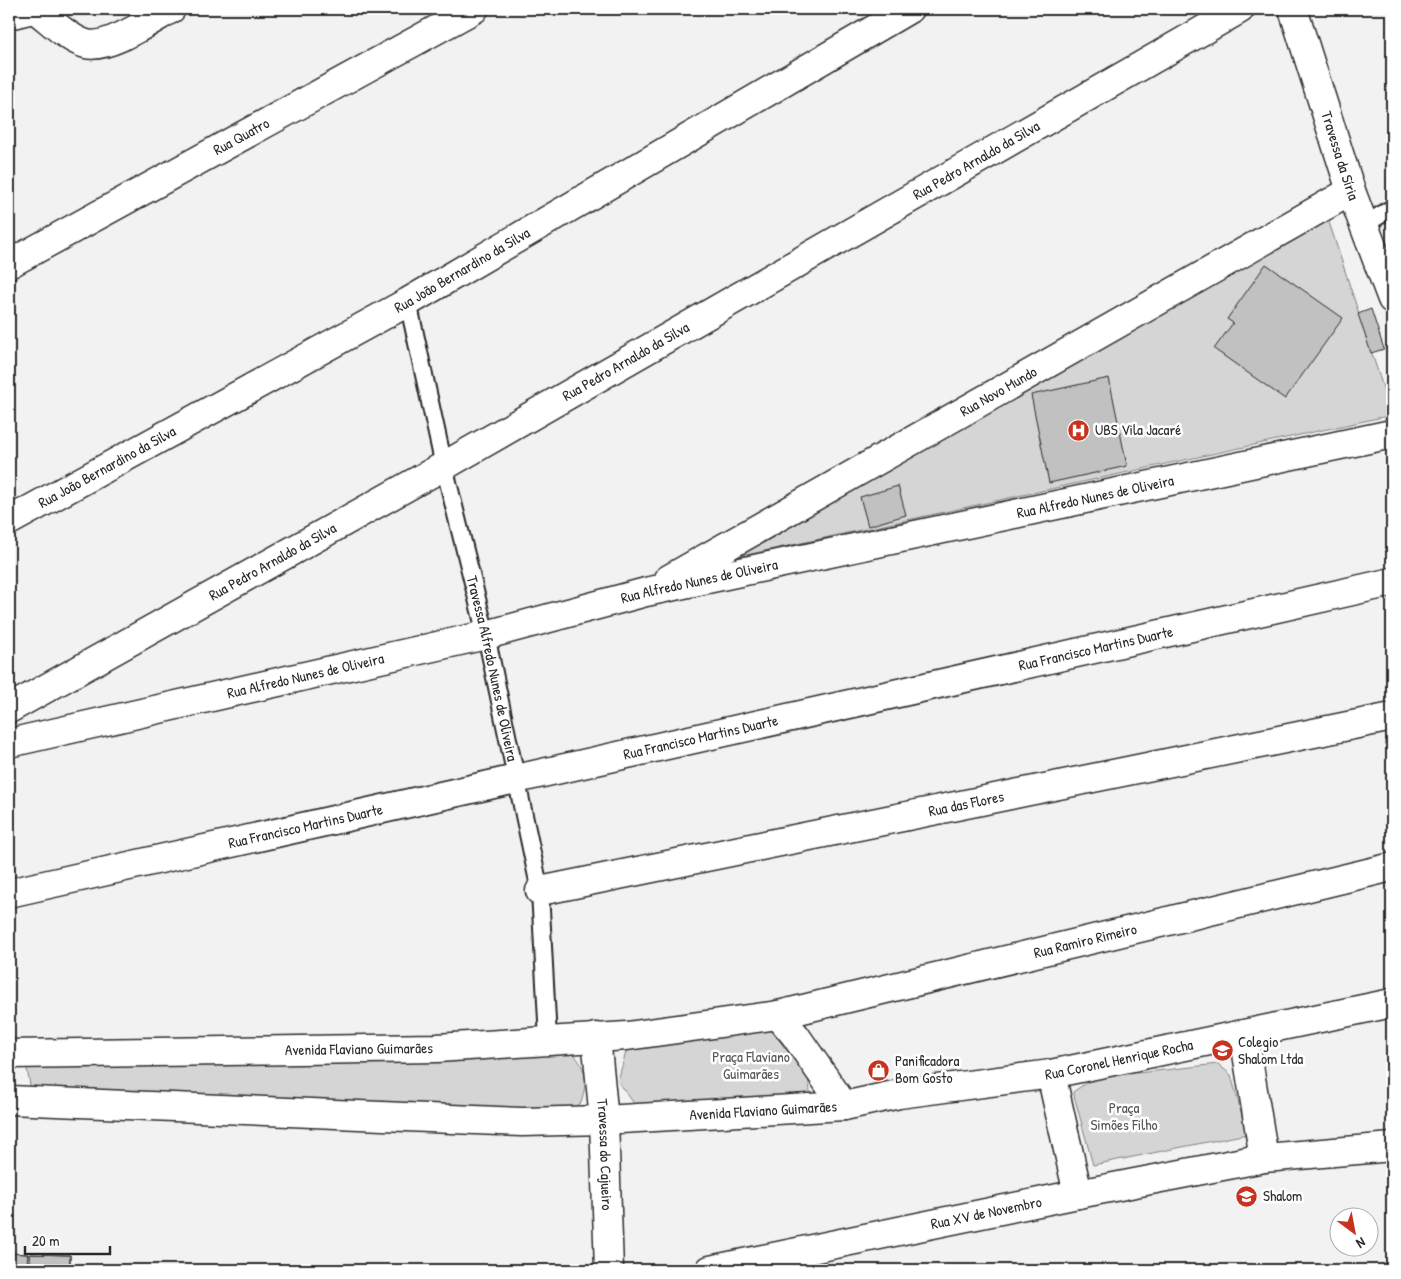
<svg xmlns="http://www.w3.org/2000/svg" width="1401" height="1279" viewBox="0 0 1401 1279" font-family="'Patrick Hand',sans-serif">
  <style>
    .green { fill: #d5d5d5; stroke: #808080 }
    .building { fill: #c1c1c1; stroke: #2b2b2b }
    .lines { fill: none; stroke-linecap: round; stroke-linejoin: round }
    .service-casing { stroke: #2b2b2b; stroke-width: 20 }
    .minor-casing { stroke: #2b2b2b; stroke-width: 31 }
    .tertiary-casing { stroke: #2b2b2b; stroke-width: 31 }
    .secondary-casing { stroke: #2b2b2b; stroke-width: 31 }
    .service { stroke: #fff; stroke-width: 16 }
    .minor { stroke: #fff; stroke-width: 28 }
    .tertiary { stroke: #fff; stroke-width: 28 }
    .secondary { stroke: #fff; stroke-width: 28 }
    .labels { text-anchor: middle; stroke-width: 5; stroke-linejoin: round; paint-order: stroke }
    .street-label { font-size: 15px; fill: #2b2b2b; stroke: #fff }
    .poi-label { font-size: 15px; fill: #2b2b2b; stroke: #fff; text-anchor: start }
    .park-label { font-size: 15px; fill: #565656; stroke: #fff }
  </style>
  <rect width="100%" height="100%" fill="#f2f2f2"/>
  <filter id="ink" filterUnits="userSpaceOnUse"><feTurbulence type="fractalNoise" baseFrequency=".02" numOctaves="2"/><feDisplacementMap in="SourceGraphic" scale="10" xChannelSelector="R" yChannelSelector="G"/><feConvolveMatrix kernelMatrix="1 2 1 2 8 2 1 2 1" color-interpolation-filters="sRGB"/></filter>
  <g filter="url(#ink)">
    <!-- green -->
    <path class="green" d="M1327 216 1392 415 741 556Z
      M768 1026 808 1077 811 1098 638 1109 618 1081 627 1048Z
      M572 1052C588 1070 587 1081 581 1103L563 1115 31 1090 27 1069 42 1060Z
      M1218 1064 1231 1075 1247 1134 1093 1165 1073 1092 1093 1078Z"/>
    <!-- building -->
    <path class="building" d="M1266 264 1343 318 1285 399 1214 349 1233 323 1227 319Z
      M1371 309 1384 349 1371 353 1358 314Z
      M1109 378 1127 466 1049 483 1031 395Z
      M898 486 906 515 868 526 860 497Z
      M9 1253 28 1254 27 1270H9Z
      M9 1253 28 1254 27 1270H9Z
      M30 1254 70 1255V1270H30Z
      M30 1254 70 1255V1270H30Z"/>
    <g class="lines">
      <defs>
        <g id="service">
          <path d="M1364 225 1392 208"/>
          <path id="s1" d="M408 302 444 466 486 635 540 891 548 1039"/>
        </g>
        <g id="minor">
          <path d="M35 9C50 20 68 39 86 44 108 50 151 20 171 9"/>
          <path id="s2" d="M1293 9 1351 191 1392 299"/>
          <path d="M9 15 33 9"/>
          <path id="s3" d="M9 264 474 9"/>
          <path id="s4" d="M9 521 408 302 909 9"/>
          <path id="s5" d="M669 579 1351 191"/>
          <path id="s6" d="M9 709 444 466 1240 9"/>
          <path id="s7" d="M9 743 486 635 646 592 1392 434"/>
          <path id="s8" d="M540 891 1392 717"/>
          <path id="s9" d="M9 893 1392 582"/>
          <path id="s10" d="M778 1015 1392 867"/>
          <path id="s11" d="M596 1037 604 1120 609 1270"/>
          <path d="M1051 1074 1078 1194"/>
          <path id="s12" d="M710 1270 1078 1194 1264 1158"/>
        </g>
        <path id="tertiary" d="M1244 1035 1264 1158 1392 1147"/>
        <g id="secondary">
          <path id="s13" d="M9 1054 437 1048 627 1036 778 1015 795 1035 844 1106"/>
          <path id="s14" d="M9 1100 522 1122 604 1120 844 1106 899 1094 1051 1074 1392 1003"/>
        </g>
      </defs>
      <!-- service casing -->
      <use href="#service" class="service-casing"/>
      <!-- minor casing -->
      <use href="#minor" class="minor-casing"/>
      <!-- tertiary casing -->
      <use href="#tertiary" class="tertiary-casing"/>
      <!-- secondary casing -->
      <use href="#secondary" class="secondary-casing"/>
      <!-- service -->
      <use href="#service" class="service"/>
      <!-- minor -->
      <use href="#minor" class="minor"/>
      <!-- tertiary -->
      <use href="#tertiary" class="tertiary"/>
      <!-- secondary -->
      <use href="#secondary" class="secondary"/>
    </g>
  </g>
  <!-- icons -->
  <defs>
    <symbol id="hospital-disc" viewBox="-11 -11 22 22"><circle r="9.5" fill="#c8321e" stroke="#fff"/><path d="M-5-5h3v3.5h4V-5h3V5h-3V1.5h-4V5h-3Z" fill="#fff"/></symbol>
    <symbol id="school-disc" viewBox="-11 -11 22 22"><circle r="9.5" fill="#c8321e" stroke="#fff"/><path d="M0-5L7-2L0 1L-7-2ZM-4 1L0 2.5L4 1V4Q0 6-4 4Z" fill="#fff"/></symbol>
    <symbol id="shop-disc" viewBox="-11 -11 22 22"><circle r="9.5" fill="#c8321e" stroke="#fff"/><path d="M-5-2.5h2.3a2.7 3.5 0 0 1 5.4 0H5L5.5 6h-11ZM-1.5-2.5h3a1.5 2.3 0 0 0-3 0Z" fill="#fff"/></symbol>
  </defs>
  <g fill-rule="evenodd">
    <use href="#hospital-disc" x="1066" y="418" width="25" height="25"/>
    <use href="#school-disc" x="1210" y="1038" width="25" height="25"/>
    <use href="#shop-disc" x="866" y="1058" width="25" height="25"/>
    <use href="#school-disc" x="1234" y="1184" width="25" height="25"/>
  </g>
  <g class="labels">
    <!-- street labels -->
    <g class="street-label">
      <text dy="5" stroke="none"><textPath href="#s3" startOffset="265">Rua Quatro</textPath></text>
      <text dy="5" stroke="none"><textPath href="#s2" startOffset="154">Travessa da Síria</textPath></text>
      <text dy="5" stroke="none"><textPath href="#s6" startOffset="1112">Rua Pedro Arnaldo da Silva</textPath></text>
      <text dy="5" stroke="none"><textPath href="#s4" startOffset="518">Rua João Bernardino da Silva</textPath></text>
      <text dy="5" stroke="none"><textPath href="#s6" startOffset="708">Rua Pedro Arnaldo da Silva</textPath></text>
      <text dy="5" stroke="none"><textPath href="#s5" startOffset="379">Rua Novo Mundo</textPath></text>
      <text dy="5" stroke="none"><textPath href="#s4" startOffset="112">Rua João Bernardino da Silva</textPath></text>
      <text dy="5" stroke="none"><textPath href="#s7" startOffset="1114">Rua Alfredo Nunes de Oliveira</textPath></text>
      <text dy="5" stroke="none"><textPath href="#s6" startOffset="302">Rua Pedro Arnaldo da Silva</textPath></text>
      <text dy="5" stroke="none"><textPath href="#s7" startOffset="709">Rua Alfredo Nunes de Oliveira</textPath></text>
      <text dy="5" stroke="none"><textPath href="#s9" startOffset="1114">Rua Francisco Martins Duarte</textPath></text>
      <text dy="5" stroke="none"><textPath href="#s1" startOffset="376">Travessa Alfredo Nunes de Oliveira</textPath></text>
      <text dy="5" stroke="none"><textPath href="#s7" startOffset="304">Rua Alfredo Nunes de Oliveira</textPath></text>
      <text dy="5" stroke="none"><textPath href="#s9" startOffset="709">Rua Francisco Martins Duarte</textPath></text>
      <text dy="5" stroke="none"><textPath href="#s8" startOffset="435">Rua das Flores</textPath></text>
      <text dy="5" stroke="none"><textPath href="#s9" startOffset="304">Rua Francisco Martins Duarte</textPath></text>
      <text dy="5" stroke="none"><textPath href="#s10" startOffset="316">Rua Ramiro Rimeiro</textPath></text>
      <text dy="5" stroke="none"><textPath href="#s13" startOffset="350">Avenida Flaviano Guimarães</textPath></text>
      <text dy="5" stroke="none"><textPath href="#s14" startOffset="1115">Rua Coronel Henrique Rocha</textPath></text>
      <text dy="5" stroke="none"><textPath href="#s14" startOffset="755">Avenida Flaviano Guimarães</textPath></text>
      <text dy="5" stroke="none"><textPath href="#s11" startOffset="118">Travessa do Cajueiro</textPath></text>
      <text dy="5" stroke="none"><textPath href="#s12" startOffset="282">Rua XV de Novembro</textPath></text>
    </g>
    <!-- poi labels -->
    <g class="poi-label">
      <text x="1095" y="435">UBS Vila Jacaré</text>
      <text x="1238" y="1047">Colegio<tspan x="1238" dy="17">Shalom Ltda</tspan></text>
      <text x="895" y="1066">Panificadora<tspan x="895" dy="17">Bom Gosto</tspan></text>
      <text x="1263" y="1201">Shalom</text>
    </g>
    <!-- park labels -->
    <g class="park-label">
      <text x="751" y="1062">Praça Flaviano<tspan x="751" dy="17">Guimarães</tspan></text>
      <text x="1124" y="1113">Praça<tspan x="1124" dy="17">Simões Filho</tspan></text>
    </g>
  </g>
  <!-- margin -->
  <rect width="1401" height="1279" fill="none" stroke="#fff" stroke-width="30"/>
  <rect x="15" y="15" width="1371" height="1249" fill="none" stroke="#2b2b2b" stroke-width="2" filter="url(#ink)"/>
  <!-- north arrow -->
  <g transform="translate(1354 1232) rotate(148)"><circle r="24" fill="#ffffff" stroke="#aaaaaa"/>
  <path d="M0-4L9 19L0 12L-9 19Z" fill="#c8321e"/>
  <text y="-8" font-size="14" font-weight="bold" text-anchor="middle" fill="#2b2b2b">N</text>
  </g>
  <!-- scale -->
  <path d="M25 1246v8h85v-8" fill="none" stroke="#2b2b2b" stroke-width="2.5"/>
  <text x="32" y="1246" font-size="15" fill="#2b2b2b" stroke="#ffffff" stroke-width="4" paint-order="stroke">20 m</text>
</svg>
